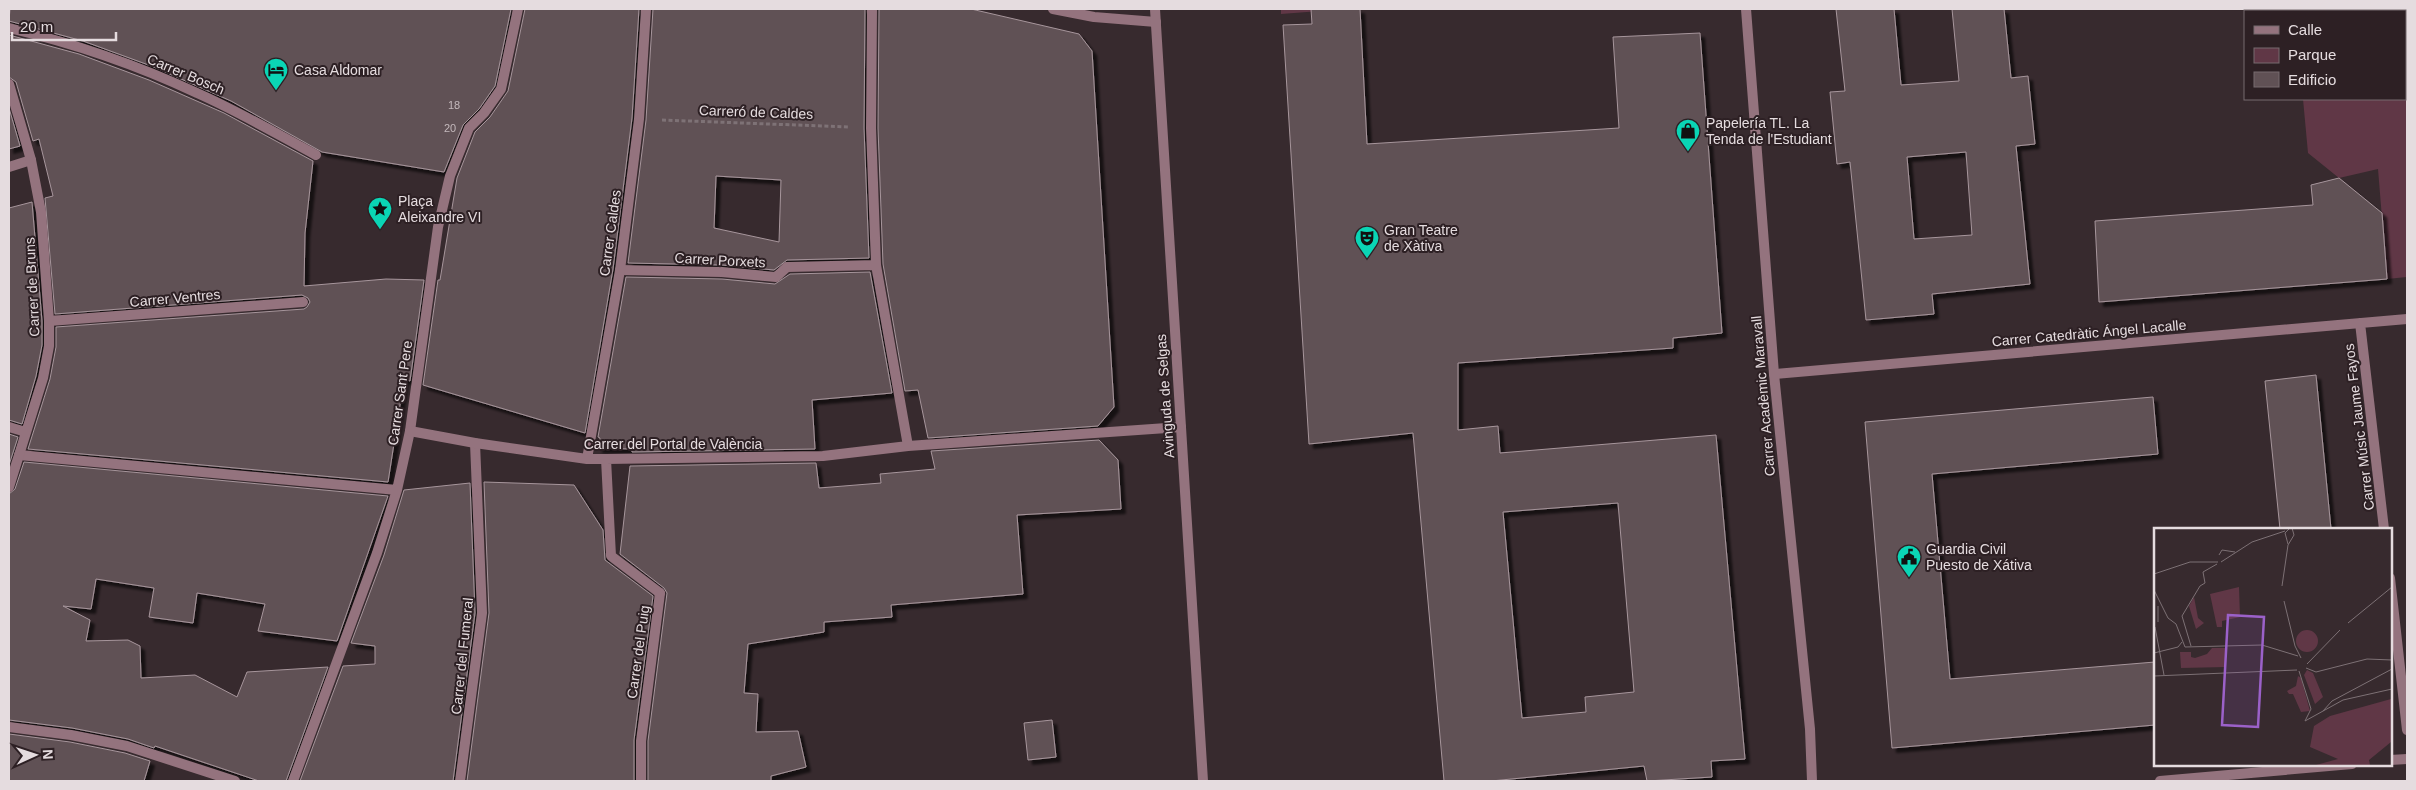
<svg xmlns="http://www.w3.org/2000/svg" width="2416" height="790" viewBox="0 0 2416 790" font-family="Arial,sans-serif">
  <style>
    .green { fill: #603746 }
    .building { fill: #605155; stroke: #a7969c; fill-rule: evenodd; filter: url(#shadow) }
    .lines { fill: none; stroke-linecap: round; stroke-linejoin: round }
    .path { stroke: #7e7276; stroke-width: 3; stroke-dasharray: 4 2.5; stroke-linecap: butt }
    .service { stroke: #94737e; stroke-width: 10 }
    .pedestrian { stroke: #94737e; stroke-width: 10 }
    .minor { stroke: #94737e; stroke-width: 10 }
    .tertiary { stroke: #94737e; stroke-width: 10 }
    .labels { text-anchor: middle; stroke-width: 4; stroke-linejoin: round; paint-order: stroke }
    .number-label { font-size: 11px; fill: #c4b9bc }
    .poi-label { font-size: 14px; fill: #e5dcdf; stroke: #2d2024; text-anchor: start }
    .street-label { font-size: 14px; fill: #e5dcdf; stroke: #2d2024 }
    .inset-road { fill: none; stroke: #7d7175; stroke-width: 1 }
    .view { fill: #9b61c9; fill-opacity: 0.15; stroke: #9b61c9; stroke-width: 2.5 }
    .inset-edge { fill: none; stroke: #e5dcdf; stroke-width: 2.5 }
  </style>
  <defs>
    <filter id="shadow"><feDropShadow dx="4.5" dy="4.5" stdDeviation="1" flood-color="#0009"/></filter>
  </defs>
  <rect width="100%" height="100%" fill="#372a2e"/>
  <!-- green -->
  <path class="green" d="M1281 9H1346L1281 14Z
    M2295 9H2407V277L2387 279 2378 169 2339 178 2308 153 2303 99H2405V11H2296Z"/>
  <!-- building -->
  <path class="building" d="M10 9H511L495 86 479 109 463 125 444 172 322 152 231 101 154 67 83 41 9 21Z
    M525 9H639L632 118 613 269 585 433 423 385 438 280H440L457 178 475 132 490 117 508 91Z
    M653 9H865L864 128 869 258 787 260 774 270 722 265 628 263 646 120ZM716 176 781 180 779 242 714 228Z
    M879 9H971L1079 34 1092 51 1114 407 1098 426 928 438 918 390 905 391 883 264 878 128Z
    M1311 9H1360L1367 144 1619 128 1613 37 1700 33 1722 333 1673 338V348L1458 363V430L1498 426 1500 453 1716 435 1745 759 1711 761 1712 777 1647 781 1644 766 1491 781H1444L1413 433 1309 444 1283 25 1312 24ZM1618 503 1634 692 1585 697 1586 712 1522 718 1503 512Z
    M1836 9H1894L1901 85 1959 81 1952 9H2004L2011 78 2028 76 2035 144 2016 146 2030 284 1932 294 1934 314 1866 320 1850 162 1837 164 1830 92 1845 91ZM1966 152 1972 235 1914 239 1907 157Z
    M9 35 79 54 149 80 224 113 313 161 305 233 304 286 386 279 424 280 410 381 404 379 388 482 28 449 50 379 56 347V327L304 309 307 307 310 302 308 298 302 295 55 314 45 198 53 196 39 139 33 141 16 82 9 77Z
    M9 108 20 146 9 149Z
    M2339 178 2382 213 2387 279 2099 302 2095 221 2313 205 2311 185Z
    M32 202 42 321V345L36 376 22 424 9 420V208Z
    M870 272 892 393 812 400 815 449 632 452V449L598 448 600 438 598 437 626 277 722 279 775 284 790 274Z
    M2316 375 2331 529H2280L2265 381Z
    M2153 397 2158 454 1932 474 1950 679 2155 662V725L1892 748 1865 422Z
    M9 434 18 437 9 465Z
    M1099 440 1118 460 1121 509 1017 515 1023 594 891 605 892 617 824 622V632L748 644 744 693 758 694 756 732 798 731 806 767 771 776V781H648V741L667 593 664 588 620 554 630 466 816 463 819 488 881 483 880 474 935 469 931 451Z
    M24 462 388 496 337 641 258 631 265 604 197 593 193 623 149 617 154 588 96 579 91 609 63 606 90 620 86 641 128 640 140 646 141 678 195 675 237 697 247 672 328 667 286 781H259L155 746 154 748 128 739 72 728 9 720V494L15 489Z
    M484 482 574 485 603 530 605 560 653 596 634 740V781H467L489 613Z
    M470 483 475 613 453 781H300L343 666 375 664V646L351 643 384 555 404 490Z
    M1052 720 1056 757 1028 760 1024 723Z
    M9 734 70 742 125 753 150 761 144 781H9Z"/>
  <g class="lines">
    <!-- path -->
    <path class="path" d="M662 120 849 127"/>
    <!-- service -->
    <path class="service" d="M9 28C73 43 137 65 197 93 238 111 277 134 316 155
      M9 167 31 160
      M49 321 303 302
      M19 455 397 490
      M9 727 71 735 127 746 235 781
      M293 781 377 553 397 490 410 431 438 227 450 176 469 128 484 113 501 89 518 9
      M460 781 482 613 475 443"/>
    <!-- pedestrian -->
    <path class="pedestrian" d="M620 270 722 272 776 277 787 267
      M641 781V741L660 593"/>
    <!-- minor -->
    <path class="minor" d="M872 9 871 128 876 265 908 446
      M1053 9 1094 17 1156 22
      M9 84 31 160 41 212 49 321V346L43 378 9 487
      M787 267 876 265
      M2360 323 2384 529
      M1774 374 2407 319
      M9 427 26 432
      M410 431 475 443 587 459H606L823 456 908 446 1181 427
      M587 459 620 270 639 119 646 9
      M606 459 611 556 660 593
      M2390 578 2407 730
      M2390 760 2407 759
      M2160 781 2352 764"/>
    <!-- tertiary -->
    <path class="tertiary" d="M1155 9 1203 781
      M1746 9 1774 374 1810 729 1812 781"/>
  </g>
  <!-- icons -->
  <defs>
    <symbol id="hotel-pin" viewBox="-11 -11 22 30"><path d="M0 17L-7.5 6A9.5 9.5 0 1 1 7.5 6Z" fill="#0ad5b5" stroke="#2d2024"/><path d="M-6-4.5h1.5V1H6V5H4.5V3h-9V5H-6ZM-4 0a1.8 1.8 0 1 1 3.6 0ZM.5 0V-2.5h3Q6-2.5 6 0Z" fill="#111"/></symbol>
    <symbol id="shop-pin" viewBox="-11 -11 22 30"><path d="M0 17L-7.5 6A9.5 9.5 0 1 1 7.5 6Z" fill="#0ad5b5" stroke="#2d2024"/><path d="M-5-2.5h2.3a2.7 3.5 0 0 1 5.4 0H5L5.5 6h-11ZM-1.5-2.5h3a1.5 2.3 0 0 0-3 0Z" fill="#111"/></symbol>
    <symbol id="sight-pin" viewBox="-11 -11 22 30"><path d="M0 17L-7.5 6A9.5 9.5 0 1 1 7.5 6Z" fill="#0ad5b5" stroke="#2d2024"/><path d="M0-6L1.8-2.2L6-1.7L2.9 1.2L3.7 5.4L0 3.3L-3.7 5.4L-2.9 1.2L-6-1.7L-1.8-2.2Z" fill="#111"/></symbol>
    <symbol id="theatre-pin" viewBox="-11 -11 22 30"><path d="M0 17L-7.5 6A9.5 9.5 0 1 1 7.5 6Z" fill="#0ad5b5" stroke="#2d2024"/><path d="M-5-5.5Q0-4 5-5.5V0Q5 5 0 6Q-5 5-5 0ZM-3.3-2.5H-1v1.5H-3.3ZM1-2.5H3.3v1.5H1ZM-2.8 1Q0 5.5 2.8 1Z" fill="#111"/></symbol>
    <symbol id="civic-pin" viewBox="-11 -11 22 30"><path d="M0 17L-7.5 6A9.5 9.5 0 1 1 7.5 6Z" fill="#0ad5b5" stroke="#2d2024"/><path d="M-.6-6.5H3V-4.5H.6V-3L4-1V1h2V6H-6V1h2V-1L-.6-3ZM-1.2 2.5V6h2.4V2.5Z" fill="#111"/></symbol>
  </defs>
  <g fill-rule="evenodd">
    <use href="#hotel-pin" x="262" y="56" width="28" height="38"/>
    <use href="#shop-pin" x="1674" y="117" width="28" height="38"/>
    <use href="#sight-pin" x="366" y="195" width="28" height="38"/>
    <use href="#theatre-pin" x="1353" y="224" width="28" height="38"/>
    <use href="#civic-pin" x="1895" y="543" width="28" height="38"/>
  </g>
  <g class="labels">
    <!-- number labels -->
    <g class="number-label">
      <text x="454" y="109">18</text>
      <text x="450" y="132">20</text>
    </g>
    <!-- poi labels -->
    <g class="poi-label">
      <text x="294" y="75">Casa Aldomar</text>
      <text x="1706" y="128">Papelería TL. La<tspan x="1706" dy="16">Tenda de l'Estudiant</tspan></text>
      <text x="398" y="206">Plaça<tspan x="398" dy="16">Aleixandre VI</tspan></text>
      <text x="1384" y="235">Gran Teatre<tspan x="1384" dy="16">de Xàtiva</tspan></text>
      <text x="1926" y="554">Guardia Civil<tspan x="1926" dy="16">Puesto de Xátiva</tspan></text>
    </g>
    <!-- street labels -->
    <g class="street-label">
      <text transform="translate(186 74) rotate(23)" y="5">Carrer Bosch</text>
      <text transform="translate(756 112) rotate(2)" y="5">Carreró de Caldes</text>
      <text transform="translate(610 233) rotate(-82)" y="5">Carrer Caldes</text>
      <text transform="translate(720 260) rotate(3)" y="5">Carrer Porxets</text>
      <text transform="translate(32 287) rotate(-93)" y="5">Carrer de Bruns</text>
      <text transform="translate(175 298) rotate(-5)" y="5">Carrer Ventres</text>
      <text transform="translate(2089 333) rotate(-5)" y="5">Carrer Catedràtic Ángel Lacalle</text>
      <text transform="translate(400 393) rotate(-82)" y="5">Carrer Sant Pere</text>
      <text transform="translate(1165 396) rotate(-94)" y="5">Avinguda de Selgas</text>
      <text transform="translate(1763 396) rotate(-95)" y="5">Carrer Acadèmic Maravall</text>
      <text transform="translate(2359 427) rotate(-97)" y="5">Carrer Músic Jaume Fayos</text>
      <text x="673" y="449">Carrer del Portal de València</text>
      <text transform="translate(638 652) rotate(-82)" y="5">Carrer del Puig</text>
      <text transform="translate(462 656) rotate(-84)" y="5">Carrer del Fumeral</text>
    </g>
  </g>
  <!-- overview -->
  <g transform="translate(2154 528)">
    <rect width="238" height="238" fill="#372a2e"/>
    <path d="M85 59 86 89 68 93V99H63L56 66ZM40 69 44 90 50 95 42 101 35 78ZM142 113a11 11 0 1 1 22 0a11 11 0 1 1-22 0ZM58 120H71L72 139 27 140 26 124H37V129L41 130 53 126ZM153 142 159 145 169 169 161 176 150 147ZM144 148 147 150 156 183 147 184 139 166H135L133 163 142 158ZM237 171V214L215 232 216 237H162L184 231 156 219 160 198 176 188Z" fill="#603746"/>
    <path class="inset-road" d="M134 16 131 5 136 0M65 27 68 22 81 24M67 34 98 14 131 3M0 46 36 34H64M128 58 134 17 140 7 138 0M0 62 14 90M130 73 141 118 147 130M4 78V94M14 90 22 96 31 119 108 117 144 128M194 95 238 59M1 99 10 147M37 118 28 88 46 58 51 55 49 44 63 36M0 125 24 119 28 114M153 136 186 102M152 140 162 144 213 131 238 132M145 143 157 181 151 193M0 148 143 142M169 183 178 173 238 141M151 193 189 172 238 161"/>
    <path class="view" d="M74 87 110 89 104 199 68 197Z"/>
    <rect width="238" height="238" class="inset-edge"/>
  </g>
  <!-- border -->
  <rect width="2416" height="790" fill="none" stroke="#e5dcdf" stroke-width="20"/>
  <!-- legend -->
  <rect x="2244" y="10" width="162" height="90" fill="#2d2024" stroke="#776b6f"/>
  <rect x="2254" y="26" width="25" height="8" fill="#94737e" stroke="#776b6f"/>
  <text x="2288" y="35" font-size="15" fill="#e5dcdf">Calle</text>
  <rect x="2254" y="48" width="25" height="15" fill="#603746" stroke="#776b6f"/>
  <text x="2288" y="60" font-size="15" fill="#e5dcdf">Parque</text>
  <rect x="2254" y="72" width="25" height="15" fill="#605155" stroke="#776b6f"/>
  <text x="2288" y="85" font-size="15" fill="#e5dcdf">Edificio</text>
  <!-- north arrow -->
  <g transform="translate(35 755) rotate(87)" stroke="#2d2024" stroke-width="4" paint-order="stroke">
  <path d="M0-4L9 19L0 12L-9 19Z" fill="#e5dcdf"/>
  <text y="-8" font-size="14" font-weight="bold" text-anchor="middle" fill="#e5dcdf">N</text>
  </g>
  <!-- scale -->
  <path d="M12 32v8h104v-8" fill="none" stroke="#e5dcdf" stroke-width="2.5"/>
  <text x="20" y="32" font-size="15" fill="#e5dcdf" stroke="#2d2024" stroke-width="4" paint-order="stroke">20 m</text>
</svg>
